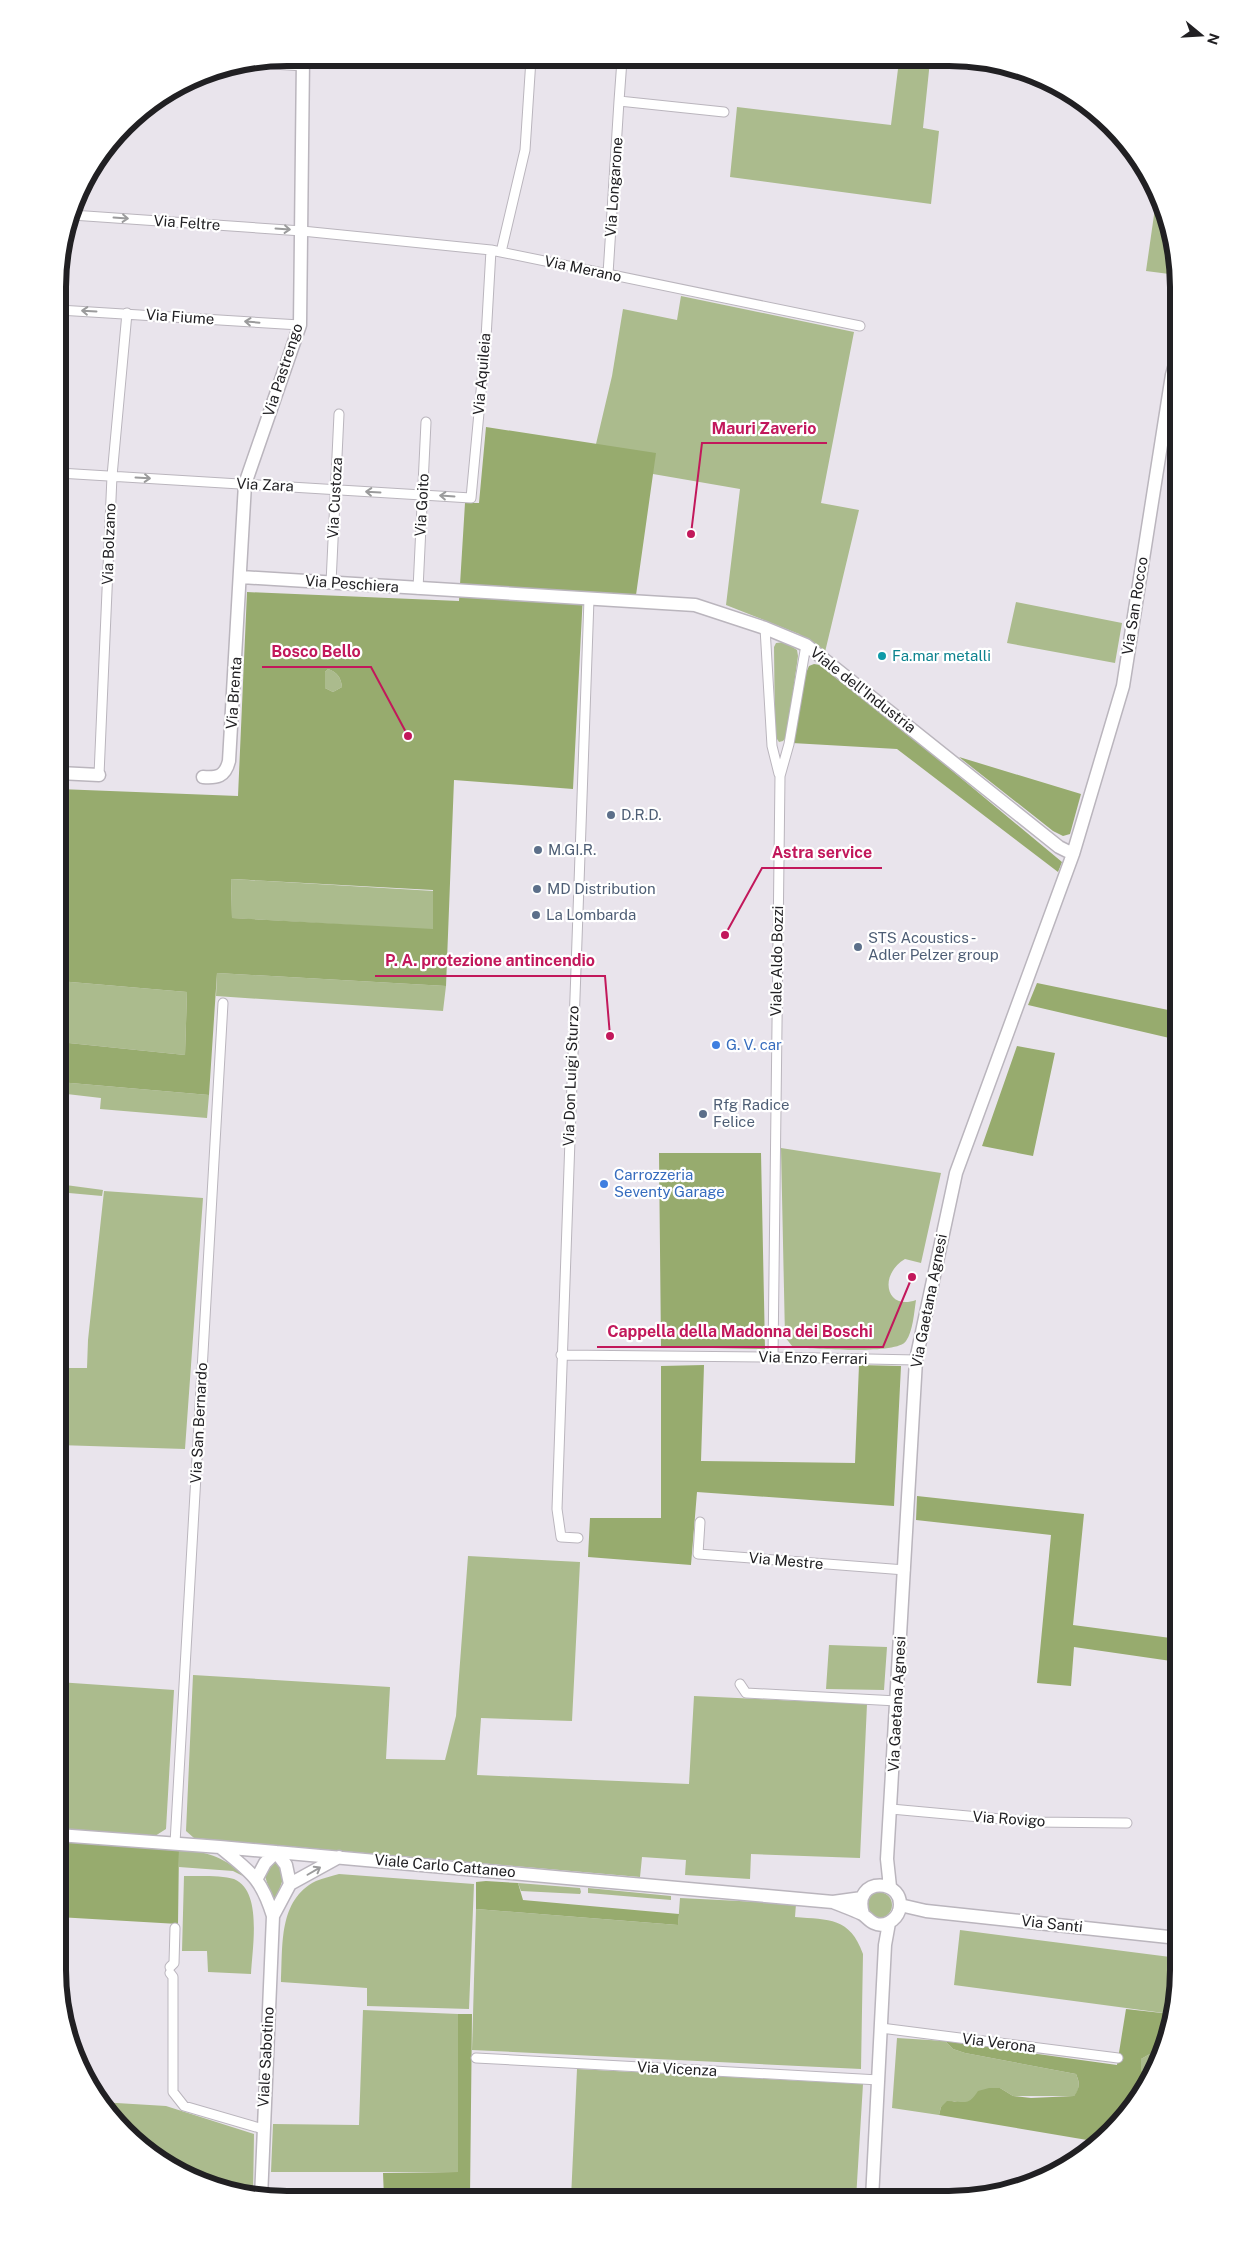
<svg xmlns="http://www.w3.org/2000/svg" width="1236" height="2257" viewBox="0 0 1236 2257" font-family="'Public Sans',sans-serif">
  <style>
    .green { fill: #abbb8d }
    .forest { fill: #97ab6e; fill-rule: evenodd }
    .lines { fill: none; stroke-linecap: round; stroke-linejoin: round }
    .street-casing { stroke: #bab5bd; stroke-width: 11 }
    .secondary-casing { stroke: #bab5bd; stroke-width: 15 }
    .street { stroke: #fff; stroke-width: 9 }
    .secondary { stroke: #fff; stroke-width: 12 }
    .oneway { stroke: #9b9b9c }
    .culture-dot { fill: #0f9aa8; stroke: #fff; stroke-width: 2 }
    .service-dot { fill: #5c6f8a; stroke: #fff; stroke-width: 2 }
    .shop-dot { fill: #3f7fe0; stroke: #fff; stroke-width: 2 }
    .labels { text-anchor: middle; stroke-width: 4.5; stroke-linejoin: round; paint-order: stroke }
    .street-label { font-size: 15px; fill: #212023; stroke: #fff }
    .culture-label { font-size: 15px; fill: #0d838f; stroke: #fff; text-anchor: start }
    .service-label { font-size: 15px; fill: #4e5e75; stroke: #fff; text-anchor: start }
    .shop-label { font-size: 15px; fill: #366cbe; stroke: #fff; text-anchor: start }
    .rim { fill: none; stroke: #212023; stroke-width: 6 }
    .leader { fill: none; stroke: #c2185b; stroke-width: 2 }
    .callout-dot { fill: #c2185b; stroke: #fff; stroke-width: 2 }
    .callout-label { font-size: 16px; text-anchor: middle; font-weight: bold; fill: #c2185b; stroke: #fff; stroke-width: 4.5; stroke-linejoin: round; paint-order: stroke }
  </style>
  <rect width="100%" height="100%" fill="#e9e4ec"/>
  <!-- green -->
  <path class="green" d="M899 61H930L923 128 939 131 931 204 730 177 737 107 891 125Z
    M1157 194 1166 213 1177 275 1146 271Z
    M681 296 854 332 821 503 859 510 825 652 799 634 726 605 740 489 653 474 596 444 612 376 623 309 677 320Z
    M1016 602 1122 623 1115 663 1007 643Z
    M785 642 797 650 798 656 787 736 783 741 779 742 775 736 774 647 776 643Z
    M328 669C337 672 341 677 342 687L333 692 325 688V672Z
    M231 879 434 891 433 930 232 918Z
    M217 973 446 986 443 1011 216 996Z
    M59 981 187 992 185 1055 59 1042Z
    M59 1082 209 1095 207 1118 100 1109 101 1098 58 1093Z
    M781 1148 941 1173 921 1263 905 1259C878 1275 886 1311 916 1300 914 1313 913 1331 906 1341 897 1355 819 1348 800 1348L792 1346 785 1337Z
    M58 1184 103 1190 102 1196 58 1192Z
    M104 1191 203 1198 185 1449 58 1445V1368H87L88 1340Z
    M468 1556 580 1562 572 1721 481 1718 477 1775 689 1784 694 1696 867 1704 860 1858 751 1854 750 1879 685 1875 686 1860 642 1857 640 1877 194 1838 186 1831 193 1675 390 1687 386 1759 445 1760 456 1716Z
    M829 1645 887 1647 884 1690 826 1689Z
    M58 1682 174 1690 166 1829 155 1836 58 1829Z
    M179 1849C213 1853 223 1857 249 1879L233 1871 179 1867Z
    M274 1861 279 1863 284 1876 274 1905 264 1873Z
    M339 1874 474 1884 469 2009 367 2006V1988L281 1982C283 1946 278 1900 316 1881 323 1878 332 1876 339 1874Z
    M184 1876C197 1876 222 1875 234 1879 263 1891 252 1949 251 1974L208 1972 207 1951H182Z
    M518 1883 580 1888 581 1892 580 1894 521 1891Z
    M588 1888 671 1896V1900L588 1893Z
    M866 1905a13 13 0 1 1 26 0a13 13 0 1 1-26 0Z
    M680 1898 796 1904 795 1917C829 1920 850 1917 863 1954L861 2069 472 2050 476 1909 678 1925Z
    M960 1930 1178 1958V1985L1171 2014 954 1985Z
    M363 2010 458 2014V2172H271L273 2124 359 2125Z
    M897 2038 945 2041 953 2049 965 2053 1076 2074C1080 2083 1080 2089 1074 2096H1013L1000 2088 964 2104 954 2101 941 2107 939 2115 892 2108Z
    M1164 2046 1161 2058 1153 2072 1141 2071V2059Z
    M577 2069 863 2084 856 2199 571 2198Z
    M100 2102 166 2106 254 2134 253 2196 186 2176 136 2143Z"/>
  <!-- forest -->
  <path class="forest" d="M486 427 656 453 636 595 583 594 573 789 454 780 446 986 217 973 209 1095 59 1082V1042L185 1055 187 992 59 981V789L238 796 247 592 459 601 465 503H479ZM328 669C337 672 341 677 342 687L333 692 325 688V672ZM231 879 433 890V929L232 918Z
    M814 664 820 665 844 681 1062 862 1058 872 897 749 792 743 805 675 809 666Z
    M959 757 1081 794 1070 834 1063 836 1053 831Z
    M1037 983 1178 1012V1040L1028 1005Z
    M1017 1046 1055 1053 1033 1156 982 1146Z
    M659 1153H761L765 1349 661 1347Z
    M704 1365 701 1461 855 1463 859 1365 901 1366 894 1506 697 1492 691 1565 588 1557 590 1518H661V1366Z
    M917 1496 1084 1514 1073 1625 1178 1639V1662L1074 1647 1071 1686 1037 1683 1051 1535 916 1520Z
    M58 1840 179 1849 178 1924 58 1917Z
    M486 1881 518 1883 523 1900 679 1914 678 1925 476 1909V1882Z
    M1126 2009 1171 2014 1164 2046 1141 2059V2071L1153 2072 1131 2110 1099 2142 939 2115 941 2107 947 2101C964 2101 968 2107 978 2091L989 2088H1000L1013 2096 1031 2098 1074 2096C1080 2088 1080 2083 1076 2074L965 2053 953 2049 945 2041 1117 2065Z
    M458 2014H472L470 2198H384L383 2173 458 2172Z"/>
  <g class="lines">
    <defs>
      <path id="street" d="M622 60 619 101 724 112
        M258 63 303 66
        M72 215 302 231 491 250 860 326
        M501 252 525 150 531 59
        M608 274 619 101
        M59 310 300 325
        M59 473 471 498 486 338 491 250
        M331 583 339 414
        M418 589 426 422
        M765 628 772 746 779 774
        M99 775 112 476 127 313
        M561 1355 773 1357 916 1360
        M773 1357 780 776 789 744 806 645
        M700 1522 698 1554 905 1570
        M578 1538 561 1537 557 1509 589 599
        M740 1684 746 1693 897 1701
        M891 1809 1034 1822 1127 1823
        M175 1843 223 1003
        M170 1967 174 1963 175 1928
        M170 1973 173 1977V2092L184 2106 263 2129
        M881 2028 1118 2058
        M476 2058 879 2080"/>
      <path id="secondary" d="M241 577 695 605 765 628 806 645 1059 847 1073 854
        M59 773 99 775
        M203 777C217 778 225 777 229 761L245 484 300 325 303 58
        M58 1835 220 1847 833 1902 862 1898
        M220 1847C250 1872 261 1877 273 1916L261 2198
        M276 1852 286 1865 290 1884
        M257 1878 265 1863 276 1852
        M890 1887 887 1859 916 1360 956 1173 1073 854 1123 686 1172 375 1178 354
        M833 1902C842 1906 852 1909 862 1914 866 1916 869 1921 874 1923 884 1928 896 1920 899 1911 908 1878 851 1875 863 1914
        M900 1905 926 1911 1178 1938
        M273 1916 290 1884 339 1857
        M872 2199 885 1945 889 1923"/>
    </defs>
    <!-- street casing -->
    <use href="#street" class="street-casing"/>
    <!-- secondary casing -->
    <use href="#secondary" class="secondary-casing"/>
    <!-- street -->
    <use href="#street" class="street"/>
    <!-- secondary -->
    <use href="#secondary" class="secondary"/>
  </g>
  <!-- one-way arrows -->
  <defs><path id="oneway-shaft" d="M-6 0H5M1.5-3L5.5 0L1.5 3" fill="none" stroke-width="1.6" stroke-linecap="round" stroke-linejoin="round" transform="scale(1.25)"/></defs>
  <g class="oneway">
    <use href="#oneway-shaft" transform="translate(121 218) rotate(4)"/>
    <use href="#oneway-shaft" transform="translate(283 229) rotate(4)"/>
    <use href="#oneway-shaft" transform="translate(89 311) rotate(-177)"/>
    <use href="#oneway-shaft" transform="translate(252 322) rotate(-175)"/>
    <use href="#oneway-shaft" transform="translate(143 478) rotate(3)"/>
    <use href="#oneway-shaft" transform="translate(373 492) rotate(-177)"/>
    <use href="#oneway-shaft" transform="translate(447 496) rotate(-176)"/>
    <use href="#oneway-shaft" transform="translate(314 1871) rotate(-30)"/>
  </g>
  <!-- markers -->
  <circle class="culture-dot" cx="882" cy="656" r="5"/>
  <g class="service-dot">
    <circle cx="611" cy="815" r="5"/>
    <circle cx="538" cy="850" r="5"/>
    <circle cx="537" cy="889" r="5"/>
    <circle cx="536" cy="915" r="5"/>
    <circle cx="858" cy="947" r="5"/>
    <circle cx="703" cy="1114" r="5"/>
  </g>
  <g class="shop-dot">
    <circle cx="716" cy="1045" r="5"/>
    <circle cx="604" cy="1184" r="5"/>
  </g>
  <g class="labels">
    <!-- street labels -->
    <g class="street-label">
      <text transform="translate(614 187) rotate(-86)" y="5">Via Longarone</text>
      <text transform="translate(187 223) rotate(4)" y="5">Via Feltre</text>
      <text transform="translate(583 269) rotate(12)" y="5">Via Merano</text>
      <text transform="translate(180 317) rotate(4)" y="5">Via Fiume</text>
      <text transform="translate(283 370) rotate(-72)" y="5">Via Pastrengo</text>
      <text transform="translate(482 374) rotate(-85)" y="5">Via Aquileia</text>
      <text transform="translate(265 485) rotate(3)" y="5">Via Zara</text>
      <text transform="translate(335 498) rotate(-87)" y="5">Via Custoza</text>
      <text transform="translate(422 505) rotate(-87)" y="5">Via Goito</text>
      <text transform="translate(109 544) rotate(-88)" y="5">Via Bolzano</text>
      <text transform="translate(352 584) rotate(4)" y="5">Via Peschiera</text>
      <text transform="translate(1135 606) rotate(-81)" y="5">Via San Rocco</text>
      <text transform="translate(863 690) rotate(38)" y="5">Viale dell'Industria</text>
      <text transform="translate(234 693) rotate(-86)" y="5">Via Brenta</text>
      <text transform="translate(777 961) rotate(-89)" y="5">Viale Aldo Bozzi</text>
      <text transform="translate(571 1076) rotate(-88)" y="5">Via Don Luigi Sturzo</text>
      <text transform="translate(929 1301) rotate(-79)" y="5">Via Gaetana Agnesi</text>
      <text transform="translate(813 1358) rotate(1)" y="5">Via Enzo Ferrari</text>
      <text transform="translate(199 1423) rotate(-87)" y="5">Via San Bernardo</text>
      <text transform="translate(786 1561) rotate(5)" y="5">Via Mestre</text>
      <text transform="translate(897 1704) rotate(-87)" y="5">Via Gaetana Agnesi</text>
      <text transform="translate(1009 1819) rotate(4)" y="5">Via Rovigo</text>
      <text transform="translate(445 1866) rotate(5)" y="5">Viale Carlo Cattaneo</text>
      <text transform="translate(1052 1924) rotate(6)" y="5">Via Santi</text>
      <text transform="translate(999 2043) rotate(7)" y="5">Via Verona</text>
      <text transform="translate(266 2057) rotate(-87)" y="5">Viale Sabotino</text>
      <text transform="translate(677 2069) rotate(3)" y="5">Via Vicenza</text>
    </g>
    <!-- culture labels -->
    <g class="culture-label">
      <text x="892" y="661">Fa.mar metalli</text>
    </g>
    <!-- service labels -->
    <g class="service-label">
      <text x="621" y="820">D.R.D.</text>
      <text x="548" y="855">M.GI.R.</text>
      <text x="547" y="894">MD Distribution</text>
      <text x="546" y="920">La Lombarda</text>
      <text x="868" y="943">STS Acoustics -<tspan x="868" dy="17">Adler Pelzer group</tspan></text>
      <text x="713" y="1110">Rfg Radice<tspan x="713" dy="17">Felice</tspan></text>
    </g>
    <!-- shop labels -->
    <g class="shop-label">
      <text x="726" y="1050">G. V. car</text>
      <text x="614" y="1180">Carrozzeria<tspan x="614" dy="17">Seventy Garage</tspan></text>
    </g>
  </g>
  <!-- crop -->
  <path d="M0 0H1236V2257H0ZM287 66H949A221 221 0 0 1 1170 287V1970A221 221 0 0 1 949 2191H287A221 221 0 0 1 66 1970V287A221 221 0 0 1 287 66Z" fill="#fff" fill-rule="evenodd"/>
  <path class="rim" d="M287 66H949A221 221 0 0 1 1170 287V1970A221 221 0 0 1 949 2191H287A221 221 0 0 1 66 1970V287A221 221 0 0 1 287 66Z"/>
  <!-- callouts -->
  <path class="leader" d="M691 534L702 443H827M408 736L371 667H262M725 935L762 868H882M610 1036L605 976H375M912 1277L883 1347H597"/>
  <g class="callout-dot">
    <circle cx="691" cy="534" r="5"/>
    <circle cx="408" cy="736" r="5"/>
    <circle cx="725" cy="935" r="5"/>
    <circle cx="610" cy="1036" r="5"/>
    <circle cx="912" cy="1277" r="5"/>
  </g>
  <g class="callout-label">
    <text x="764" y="434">Mauri Zaverio</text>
    <text x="316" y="657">Bosco Bello</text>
    <text x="822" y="858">Astra service</text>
    <text x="490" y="966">P. A. protezione antincendio</text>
    <text x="740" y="1337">Cappella della Madonna dei Boschi</text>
  </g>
  <!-- north arrow -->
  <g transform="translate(1201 35) rotate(108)" stroke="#ffffff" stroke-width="4" paint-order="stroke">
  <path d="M0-4L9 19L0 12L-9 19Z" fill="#212023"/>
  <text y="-8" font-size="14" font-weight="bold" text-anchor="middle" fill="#212023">N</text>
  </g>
</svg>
